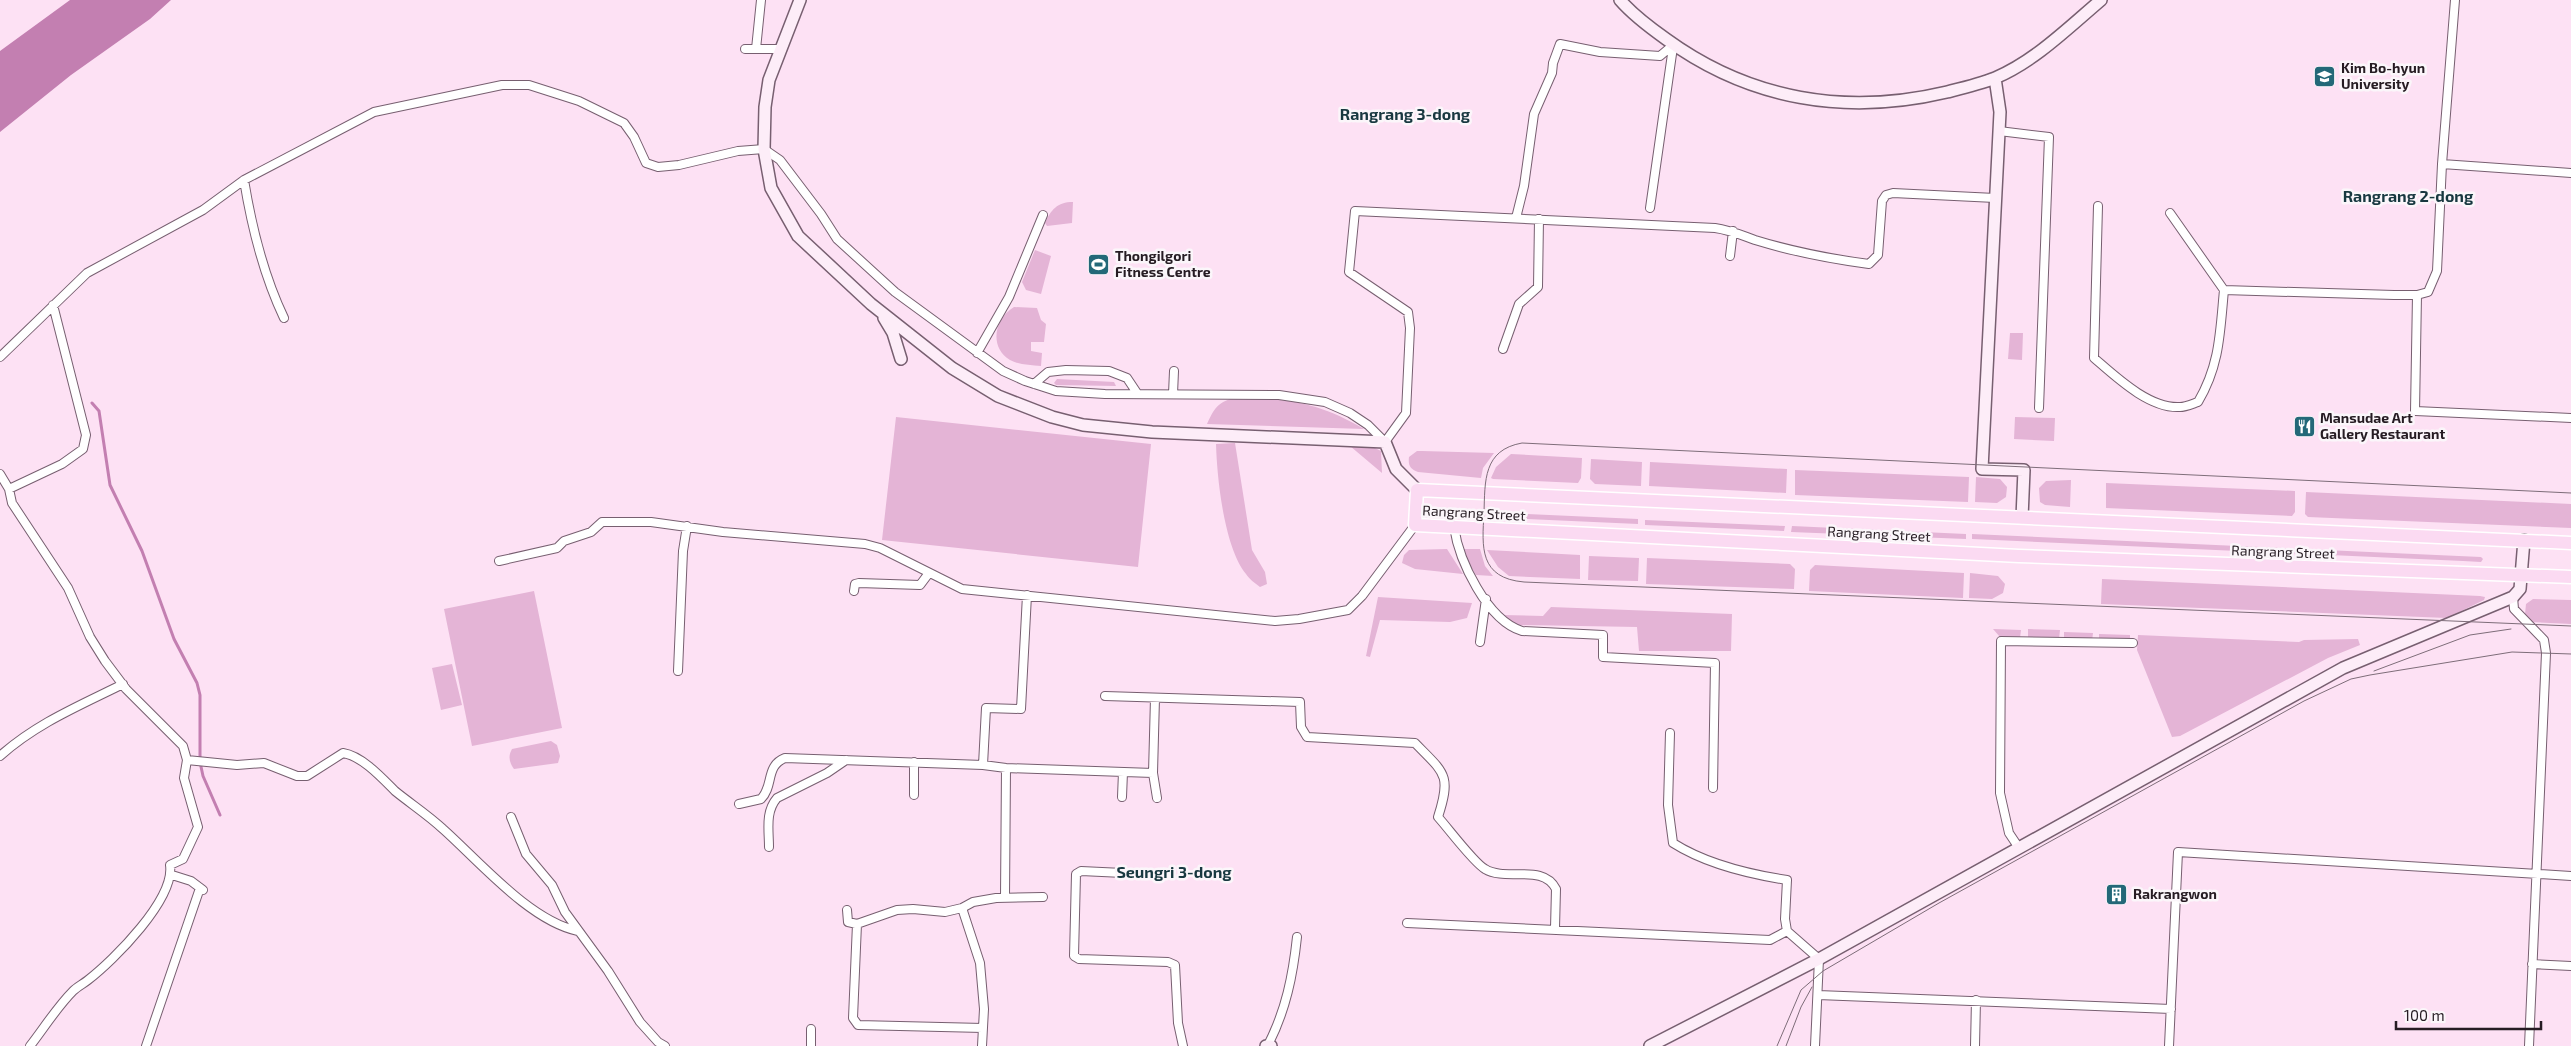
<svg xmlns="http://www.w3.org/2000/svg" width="2571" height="1046" viewBox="0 0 2571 1046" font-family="'Exo 2',sans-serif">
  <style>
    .green { fill: #e4b4d6 }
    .water { fill: #c37fb1 }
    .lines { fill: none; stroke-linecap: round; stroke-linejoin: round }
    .stream { stroke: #c37fb1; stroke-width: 3 }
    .street-casing { stroke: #775f70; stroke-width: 10 }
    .secondary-casing { stroke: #775f70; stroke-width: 14 }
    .primary-casing { stroke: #fff; stroke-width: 15 }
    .street { stroke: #fff; stroke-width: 8 }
    .secondary { stroke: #fdedf8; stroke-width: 11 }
    .primary { stroke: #fbdaf2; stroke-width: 12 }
    .tram { stroke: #7e6d79; stroke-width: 1 }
    .labels { text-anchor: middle; stroke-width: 5; stroke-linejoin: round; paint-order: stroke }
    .poi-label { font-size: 14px; font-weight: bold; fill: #261c23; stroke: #fbf6fa; text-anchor: start }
    .street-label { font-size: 14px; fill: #261c23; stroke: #fbf6fa }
    .quarter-label { font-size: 16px; font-weight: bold; fill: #183840; stroke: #fbf6fa }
  </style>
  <rect width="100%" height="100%" fill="#fde1f4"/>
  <!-- green -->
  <path class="green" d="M1073 202 1072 223 1047 226 1045 223C1051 210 1057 202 1073 202Z
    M1035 250 1051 256 1041 294 1026 290 1022 282Z
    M1014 307 1037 308 1041 320 1046 324 1044 342H1031V351L1042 353 1041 366C1030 365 1019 365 1010 360 989 347 994 319 1014 307Z
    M2010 333H2023L2022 360 2008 359Z
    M1057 379 1114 382 1116 386 1056 385 1054 383Z
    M1233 398C1286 398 1318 402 1364 429L1207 424C1214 409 1217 403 1233 398Z
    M896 417 1151 444 1138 567 882 540Z
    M2015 417 2055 418 2054 441 2014 439Z
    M1235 443 1252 550 1265 572 1267 584 1260 587C1255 583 1249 579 1246 574 1224 547 1217 478 1216 444Z
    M1350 446 1375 448 1381 451 1382 473Z
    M1417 451H1422L1494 453 1483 468 1481 478 1418 472C1410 469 1408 465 1409 457Z
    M1511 454 1582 458 1581 478 1578 483 1493 479 1491 478 1496 467Z
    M1591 459 1642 462 1641 486 1595 484 1590 479Z
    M1650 462 1787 469 1786 493 1649 486Z
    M1795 470 1969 477 1968 502 1795 495Z
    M1976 477 2000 479 2007 487 2006 497 1997 503 1975 502Z
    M2071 480 2070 507 2045 505 2040 502 2039 488 2046 481Z
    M2106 483 2295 491V512L2292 516 2106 508Z
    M2306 492 2571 504V528L2308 517 2305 514Z
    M1527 514 1638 519V524L1527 519 1525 516Z
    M1645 520 1785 526 1784 531 1645 525Z
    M1792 526 1966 534V539L1791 532Z
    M1972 534 2481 557 2483 559 2481 562 2463 561 1972 539Z
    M1447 549 1463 574 1415 569 1402 563 1404 555 1409 550Z
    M1463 549H1480L1485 566 1493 576 1476 575 1464 556Z
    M1487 550 1580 555V579L1509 576 1498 567Z
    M1589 556 1639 558 1638 581 1588 580Z
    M1647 558 1790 564 1795 569 1794 589 1646 584Z
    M1815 565 1964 573 1963 598 1809 591 1810 570Z
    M1970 573 1998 576 2005 584 2003 593 1992 599 1969 598Z
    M2102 579 2480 596 2485 597 2484 600 2447 618 2101 604Z
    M534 591 562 728 472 746 444 609Z
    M1378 597 1472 603 1467 618 1450 622 1380 620 1370 657 1366 656Z
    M2533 599 2571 600V624L2532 622 2525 614 2526 604Z
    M1551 607 1732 614 1731 651H1639L1637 627 1517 625 1502 615 1543 616Z
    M1993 629 2021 630 2020 638 2000 637Z
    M2028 629 2060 630 2059 639 2028 638Z
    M2064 632 2093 633 2092 641 2064 640Z
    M2099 634 2130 635V642L2099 641Z
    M2138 635 2299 642 2304 640 2358 639 2360 645 2328 658 2180 736 2172 737 2137 650Z
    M452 664 462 705 441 710 432 668Z
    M551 741 557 745 560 756 558 763 514 769C509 762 508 756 512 749Z"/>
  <!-- water -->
  <path class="water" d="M70 0H171L150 19 71 75 0 132V51Z"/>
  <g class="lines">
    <!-- stream -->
    <path class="stream" d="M92 403 99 411 110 485 142 551 174 639 197 683 200 695V762L203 776 220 815"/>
    <defs>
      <path id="street" d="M745 49H780
        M756 49 761 0
        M1999 131 2049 137 2039 408
        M2442 164 2571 173
        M244 180C252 229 263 274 284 318
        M2098 206 2094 358C2115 376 2149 409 2180 407 2185 407 2192 404 2198 402 2220 365 2220 332 2224 290L2394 295H2417L2428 292 2437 271 2442 164 2455 0
        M1650 208 1673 47
        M2170 213 2224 290
        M1516 218 1524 186 1534 114 1552 73 1553 63 1560 44 1600 52 1660 56 1673 45
        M1730 256 1733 231
        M2417 295 2415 411 2571 418
        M1503 349 1519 304 1538 287 1539 219
        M977 353 1009 297 1043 215
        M0 357 87 273 203 210 244 180 374 112 502 85H529L579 101 624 123 634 137 646 163 658 167 679 165 738 151 764 149 780 160 821 214 837 239 895 292 1003 371 1025 381 1056 391 1105 394 1279 395 1325 402 1350 413 1368 425 1385 442 1406 413 1410 328 1408 312 1349 272 1355 211 1715 228C1730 230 1741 235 1755 240 1791 251 1831 259 1869 264L1878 255 1882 201 1886 195 1893 193 1995 198
        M1034 384 1048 372 1066 370 1109 371 1127 378 1137 393
        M1173 394 1174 371
        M0 474 9 489
        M1454 527C1459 561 1487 620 1522 631L1603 635V657L1715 663 1713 788
        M499 561 557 548 564 541 591 532 602 522H651L723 532 865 544 880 548 962 589 1275 621 1299 619 1348 610 1362 596 1415 525
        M854 591 855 584 859 583 920 585 929 573
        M2513 597 2514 609 2544 640 2546 653 2529 1046
        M1480 642 1486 599
        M678 671 683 551 687 526
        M1105 696 1300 702 1301 727 1307 737 1415 743C1444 773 1452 774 1438 817 1448 828 1474 863 1485 869 1506 882 1543 863 1556 889L1555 928
        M1155 698 1153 773 1157 798
        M1670 733 1668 805 1673 843C1706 864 1748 874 1787 880L1785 919 1787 931 1819 959 1815 1046
        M0 756C37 723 79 706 123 684
        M187 760 237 765 264 763 297 776H307L343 753C362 756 382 778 395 791 411 804 428 815 443 829 480 862 530 921 578 931
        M983 765 1006 768 1153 773
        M914 795V762
        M1122 797 1123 772
        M739 804 761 799C774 786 765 766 785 758L983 765 986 708 1021 709 1027 595
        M511 817 526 854 552 885 565 912 608 971 640 1022 658 1042 665 1046
        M769 847C769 830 765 812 777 798L827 773 846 760
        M2019 848 2009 833 2000 793 2001 641 2133 643
        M1123 873 1081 871 1076 874 1074 956 1079 959 1168 962 1175 965 1178 1023 1183 1046
        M172 875 191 881 203 890
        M1005 897 1006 768
        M962 908 980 963 984 1009 982 1046
        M847 910 848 922 857 924
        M1407 923 1770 940 1787 931
        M2532 964 2571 966
        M1818 995 2171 1009
        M983 1028 858 1025 853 1018 857 924 897 910 913 909 945 912 962 908 973 902 996 898 1043 897
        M1268 1045C1286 1010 1293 975 1297 937
        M30 1046C44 1028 57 1007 73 991 77 987 83 984 88 980 114 960 175 899 170 865L183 859 198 827 184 778 187 760 183 746 126 689 105 661 90 637 68 588 12 503 9 489 62 464 83 449 86 435 53 305
        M146 1046 200 888
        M811 1046V1029
        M1975 1046 1976 1000
        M2169 1046 2178 852 2571 876"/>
      <path id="secondary" d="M800 0 769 80 765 107 764 149 771 188 798 236 871 304 952 368 998 396 1052 417 1083 425 1152 432 1385 442 1396 469 1417 490
        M1620 0C1633 15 1649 27 1666 39 1750 100 1846 116 1947 92 1963 88 1980 84 1995 78 2035 61 2068 28 2101 0
        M1995 78 2000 112 1982 469 2024 470 2022 518
        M884 318 893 333 901 359
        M1266 1046H1271
        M1650 1046 1819 959 2343 668 2513 597 2520 589 2524 540"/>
      <path id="primary" d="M2571 543 1417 490 1415 525 2019 556 2571 577"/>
    </defs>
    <!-- street casing -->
    <use href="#street" class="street-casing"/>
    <!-- secondary casing -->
    <use href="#secondary" class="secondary-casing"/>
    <!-- primary casing -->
    <use href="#primary" class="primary-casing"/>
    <!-- street -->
    <use href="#street" class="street"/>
    <!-- secondary -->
    <use href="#secondary" class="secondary"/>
    <!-- primary -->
    <use href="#primary" class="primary"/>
    <!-- tram -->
    <path class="tram" d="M2571 493 1522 443C1483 450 1485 481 1484 513 1482 547 1479 578 1524 582L2571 626
      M2374 671 2470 635 2511 629
      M1777 1046 1801 990 1823 971 1939 903 2304 701 2351 679 2370 675 2512 652 2571 654
      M1786 1046 1801 1007 1812 987"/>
  </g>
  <!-- icons -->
  <defs>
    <symbol id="university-square" viewBox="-11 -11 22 22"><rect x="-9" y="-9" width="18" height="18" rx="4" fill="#236878" stroke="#fbf6fa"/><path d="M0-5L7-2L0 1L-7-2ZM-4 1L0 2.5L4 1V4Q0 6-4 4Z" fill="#fff"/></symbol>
    <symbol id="stadium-square" viewBox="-11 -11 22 22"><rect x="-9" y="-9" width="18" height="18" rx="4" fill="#236878" stroke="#fbf6fa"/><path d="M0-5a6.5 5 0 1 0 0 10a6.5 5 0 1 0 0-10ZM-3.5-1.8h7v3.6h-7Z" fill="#fff"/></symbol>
    <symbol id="restaurant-square" viewBox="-11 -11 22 22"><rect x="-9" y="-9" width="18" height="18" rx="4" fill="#236878" stroke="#fbf6fa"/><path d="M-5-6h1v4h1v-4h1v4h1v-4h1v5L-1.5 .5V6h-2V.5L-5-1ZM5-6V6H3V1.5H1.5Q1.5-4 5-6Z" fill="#fff"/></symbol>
    <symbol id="building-square" viewBox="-11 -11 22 22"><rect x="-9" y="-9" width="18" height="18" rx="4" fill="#236878" stroke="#fbf6fa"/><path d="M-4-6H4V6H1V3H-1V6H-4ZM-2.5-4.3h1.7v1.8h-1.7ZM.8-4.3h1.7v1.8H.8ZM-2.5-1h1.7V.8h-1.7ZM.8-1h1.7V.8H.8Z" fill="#fff"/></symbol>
  </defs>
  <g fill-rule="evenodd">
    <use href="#university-square" x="2312" y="64" width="25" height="25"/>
    <use href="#stadium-square" x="1086" y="252" width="25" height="25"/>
    <use href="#restaurant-square" x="2292" y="414" width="25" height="25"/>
    <use href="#building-square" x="2104" y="882" width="25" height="25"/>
  </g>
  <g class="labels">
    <!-- poi labels -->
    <g class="poi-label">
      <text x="2341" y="73">Kim Bo-hyun<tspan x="2341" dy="16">University</tspan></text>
      <text x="1115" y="261">Thongilgori<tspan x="1115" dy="16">Fitness Centre</tspan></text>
      <text x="2320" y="423">Mansudae Art<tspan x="2320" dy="16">Gallery Restaurant</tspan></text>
      <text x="2133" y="899">Rakrangwon</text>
    </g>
    <!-- street labels -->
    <g class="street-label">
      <text transform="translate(1474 513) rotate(3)" y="5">Rangrang Street</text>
      <text transform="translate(1879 534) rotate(3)" y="5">Rangrang Street</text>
      <text transform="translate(2283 552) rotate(2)" y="5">Rangrang Street</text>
    </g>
    <!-- quarter labels -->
    <g class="quarter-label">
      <text x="1405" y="120">Rangrang 3-dong</text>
      <text x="2408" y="202">Rangrang 2-dong</text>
      <text x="1174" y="878">Seungri 3-dong</text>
    </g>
  </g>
  <!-- scale -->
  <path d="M2396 1021v8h145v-8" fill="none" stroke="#261c23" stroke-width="2.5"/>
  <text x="2404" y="1021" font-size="15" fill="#261c23" stroke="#fbf6fa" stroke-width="4" paint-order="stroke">100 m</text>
</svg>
